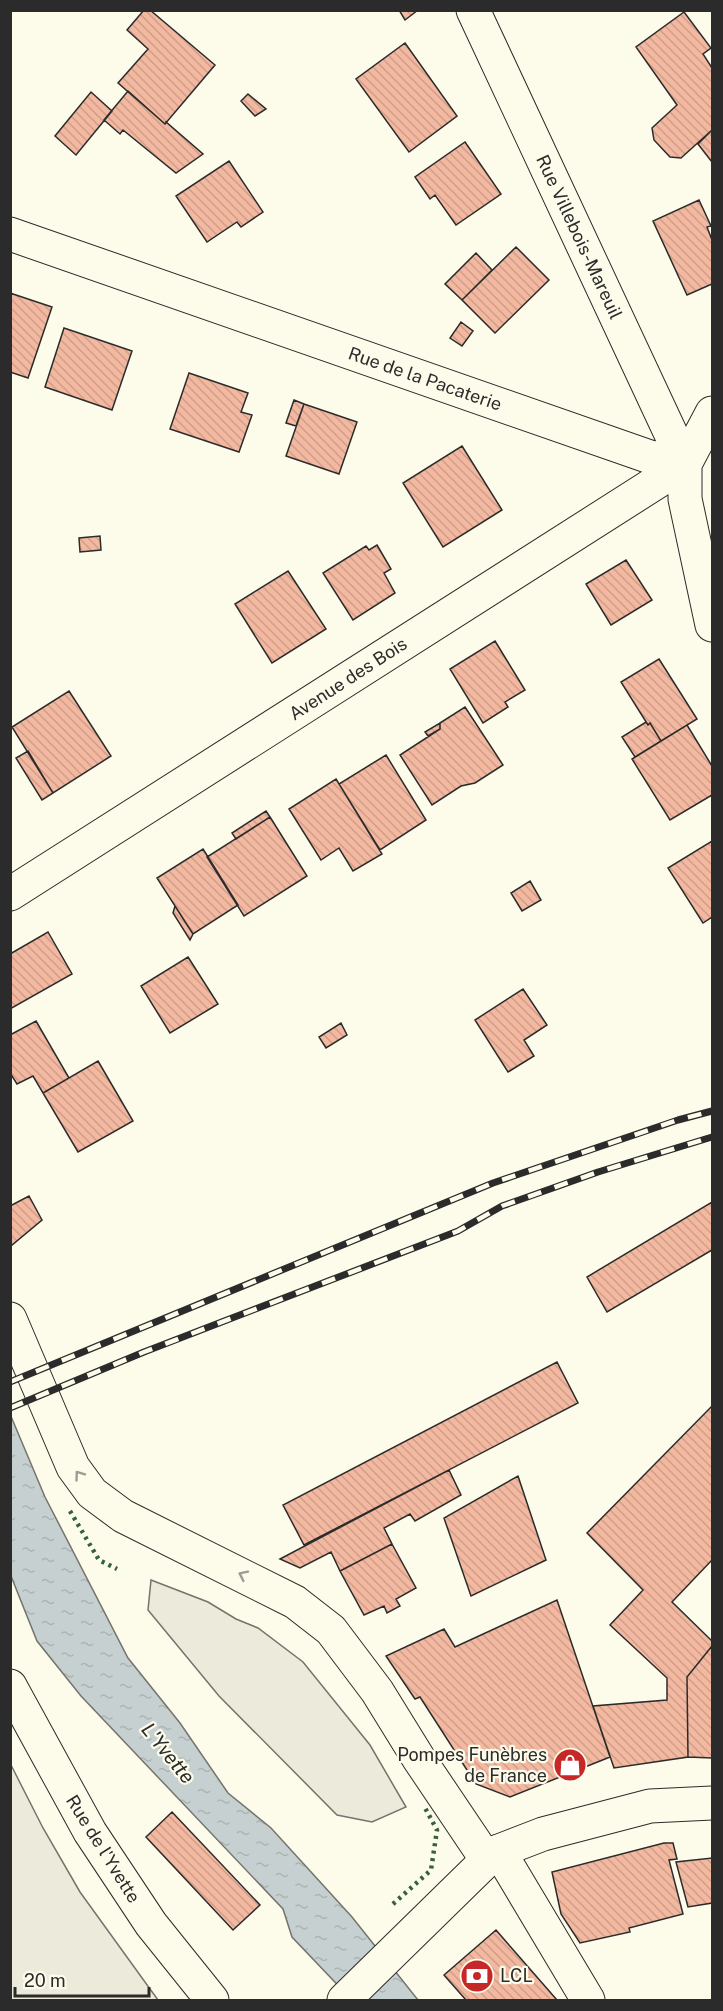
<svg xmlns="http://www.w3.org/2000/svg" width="723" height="2011" viewBox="0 0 723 2011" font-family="'Public Sans',sans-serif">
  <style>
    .parking { fill: #eceadb; stroke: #74746e; stroke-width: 1.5 }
    .water { fill: url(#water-ripples); stroke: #74746e; stroke-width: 1.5 }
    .building { fill: url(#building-back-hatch); stroke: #2b2b2b; stroke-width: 1.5 }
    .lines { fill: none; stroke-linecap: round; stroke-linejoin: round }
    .minor-casing { stroke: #2b2b2b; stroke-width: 35 }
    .major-casing { stroke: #2b2b2b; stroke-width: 35 }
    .minor { stroke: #fdfbea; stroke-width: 33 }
    .major { stroke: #fdfbea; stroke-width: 33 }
    .rail-casing { stroke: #2b2b2b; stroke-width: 7 }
    .rail { stroke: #fdfbea; stroke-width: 4.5; stroke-dasharray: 14; stroke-linecap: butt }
    .hedge { stroke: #34623c; stroke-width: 4.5; stroke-dasharray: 3 4.5; stroke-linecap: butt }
    .oneway { stroke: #9e9d94 }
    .labels { text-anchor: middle; stroke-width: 4.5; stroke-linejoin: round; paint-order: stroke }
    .street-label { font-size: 18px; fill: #2b2b2b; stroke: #fdfbea }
    .poi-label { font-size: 18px; fill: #2b2b2b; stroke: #fdfbea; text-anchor: end }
    .water-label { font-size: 20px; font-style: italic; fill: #2b2b2b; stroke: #fdfbea }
  </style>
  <defs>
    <pattern id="water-ripples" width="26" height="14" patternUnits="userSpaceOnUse" patternTransform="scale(1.5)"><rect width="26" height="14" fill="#c7d0d0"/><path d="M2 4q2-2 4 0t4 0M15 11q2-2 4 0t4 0" fill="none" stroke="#abb3b3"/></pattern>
    <pattern id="building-back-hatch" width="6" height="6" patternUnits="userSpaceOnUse" patternTransform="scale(1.5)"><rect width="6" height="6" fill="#f2b8a0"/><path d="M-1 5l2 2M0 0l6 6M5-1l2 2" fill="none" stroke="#d09e8a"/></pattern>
  </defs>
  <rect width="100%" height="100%" fill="#fdfbea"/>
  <!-- parking -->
  <path class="parking" d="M151 1580 208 1602 236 1619 258 1628 303 1662 370 1745 406 1807 372 1822 337 1815 219 1696 148 1610Z
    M11 1765 43 1828 80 1892 158 2000H11Z"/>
  <!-- water -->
  <path class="water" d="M10 1414 45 1497 128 1658 180 1723 228 1793 271 1828 352 1917 418 2000H352L292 1937 283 1909 81 1696 37 1641 11 1576Z"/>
  <!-- building -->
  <path class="building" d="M144 10H150L215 65 165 124 118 83 148 49 127 30Z
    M399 10H418L405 20Z
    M684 12 711 48 703 54 712 68V130L681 158 670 157 654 140 652 128 677 105 636 47Z
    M405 43 457 116 409 152 356 79Z
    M128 91 165 124 166 122 203 154 176 173 123 130 120 134 104 120Z
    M91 92 112 111 76 155 55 136Z
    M248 94 266 109 255 116 241 101Z
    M712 130V162L698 144Z
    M465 142 501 194 456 225 435 195 430 199 415 177Z
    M229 161 263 212 241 227 237 222 207 242 176 196Z
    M699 200 711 226 707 227 712 240V284L687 295 653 221Z
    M516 247 549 280 495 333 462 300Z
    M476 253 492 270 462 300 445 284Z
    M10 293 52 307 28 378 10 372Z
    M461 322 473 331 462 346 450 338Z
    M64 328 132 351 112 410 45 387Z
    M189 373 248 393 241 412 252 415 239 452 170 429Z
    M294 400 304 404 296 426 286 423Z
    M304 404 357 422 339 474 286 456Z
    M462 446 502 510 443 547 403 483Z
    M100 536 101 550 80 552 79 538Z
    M377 545 391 569 384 573 395 593 353 620 323 573 366 546 369 550Z
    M626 560 652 600 611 625 586 584Z
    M288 571 326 629 272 663 235 604Z
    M495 641 525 690 505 702 508 707 483 723 450 669Z
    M659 659 697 719 661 741 650 723 648 725 621 682Z
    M69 691 111 756 53 793 12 727Z
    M465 707 503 765 475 783 461 786 432 805 400 755 440 729V723Z
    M646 722 648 725 650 723 661 741 635 757 622 737Z
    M440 723V729L428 736 425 732Z
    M687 725 712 766V795L670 820 632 759Z
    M28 751 53 793 42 800 16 758Z
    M386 755 426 820 380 850 339 784Z
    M336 779 382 854 353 871 339 848 321 860 289 809Z
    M266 811 270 817 236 839 232 833Z
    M270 817 307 876 244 916 207 857Z
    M712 841V917L703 923 668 868Z
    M203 849 238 905 193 934 157 878Z
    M530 881 541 900 522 911 511 893Z
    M175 906 193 934 190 940 173 913Z
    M48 932 72 974 10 1009V954Z
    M188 957 218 1004 170 1033 141 986Z
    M523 989 547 1025 524 1040 534 1056 508 1072 475 1020Z
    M36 1021 69 1078 43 1093 33 1076 17 1084 10 1073V1035Z
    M341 1023 347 1035 326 1048 319 1037Z
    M98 1061 133 1121 78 1152 43 1093Z
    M29 1196 42 1220 12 1245 10 1241V1206Z
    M712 1202V1250L607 1312 587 1277Z
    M557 1362 578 1403 304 1545 283 1505Z
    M712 1406V1560L672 1602 712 1641V1646L687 1677 688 1757 614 1768 593 1706 667 1700V1678L610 1625 643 1590 587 1533Z
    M449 1470 461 1495 415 1521 410 1514 384 1528 392 1544 340 1571 331 1552 300 1568 280 1559Z
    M518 1476 546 1560 471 1596 444 1518Z
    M392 1544 416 1588 396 1599 400 1606 387 1613 384 1606 364 1615 340 1571Z
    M557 1600 610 1757 510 1797 476 1784 420 1697 415 1699 386 1656 444 1629 455 1647Z
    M712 1646V1758L688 1757 687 1677Z
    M172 1812 260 1905 233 1930 146 1837Z
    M664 1843H673L677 1859 669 1860 683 1914 629 1928 630 1932 580 1943 561 1914 552 1872Z
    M712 1858V1903L688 1907 676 1862Z
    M496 1930 557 2000H466L444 1975Z"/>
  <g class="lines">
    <defs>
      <path id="minor" d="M473 10 685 464V499L712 625
        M10 234 650 457 685 464
        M10 894 685 464 712 413
        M10 1319 73 1467 92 1493 123 1516 295 1602 331 1630 377 1691 419 1759 487 1860
        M10 1686 90 1832 151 1924 212 2000
        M499 1851 588 2000"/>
      <path id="major" d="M344 2000 487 1860 499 1851 543 1834 650 1806 712 1803"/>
    </defs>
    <!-- minor casing -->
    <use href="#minor" class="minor-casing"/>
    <!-- major casing -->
    <use href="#major" class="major-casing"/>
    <!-- minor -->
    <use href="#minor" class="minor"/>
    <!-- major -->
    <use href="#major" class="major"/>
    <defs>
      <path id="rail" d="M10 1382 493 1183 678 1120 712 1111
        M10 1408 144 1352 458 1231 502 1206 598 1172 712 1137"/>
    </defs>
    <!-- rail casing -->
    <use href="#rail" class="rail-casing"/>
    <!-- rail -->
    <use href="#rail" class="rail"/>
    <!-- hedge -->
    <path class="hedge" d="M70 1511 99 1560 117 1569
      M393 1904 431 1870 437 1830 424 1806"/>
  </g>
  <!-- one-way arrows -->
  <defs><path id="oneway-chevron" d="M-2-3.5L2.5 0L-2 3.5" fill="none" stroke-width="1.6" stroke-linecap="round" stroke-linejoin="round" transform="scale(1.5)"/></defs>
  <g class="oneway">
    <use href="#oneway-chevron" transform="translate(79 1475) rotate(-126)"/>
    <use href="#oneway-chevron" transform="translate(243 1575) rotate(-154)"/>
  </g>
  <!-- icons -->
  <defs>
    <symbol id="shop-disc" viewBox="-11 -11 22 22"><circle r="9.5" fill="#c62828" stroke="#fdfbea"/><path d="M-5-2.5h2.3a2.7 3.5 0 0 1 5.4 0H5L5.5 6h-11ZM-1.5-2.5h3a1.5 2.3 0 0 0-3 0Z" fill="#fff"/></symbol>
    <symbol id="bank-disc" viewBox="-11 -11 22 22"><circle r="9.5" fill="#c62828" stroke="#fdfbea"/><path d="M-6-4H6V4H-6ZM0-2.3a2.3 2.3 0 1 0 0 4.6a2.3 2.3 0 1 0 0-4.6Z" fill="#fff"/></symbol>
  </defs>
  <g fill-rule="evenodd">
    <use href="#shop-disc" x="551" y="1746" width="38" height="38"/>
    <use href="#bank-disc" x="458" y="1957" width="38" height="38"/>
  </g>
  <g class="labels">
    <!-- street labels -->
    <g class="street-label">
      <text transform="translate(579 237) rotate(65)" y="6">Rue Villebois-Mareuil</text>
      <text transform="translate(425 379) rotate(19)" y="6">Rue de la Pacaterie</text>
      <text transform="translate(348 679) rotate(-33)" y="6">Avenue des Bois</text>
      <text transform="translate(103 1849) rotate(58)" y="6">Rue de l'Yvette</text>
    </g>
    <!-- poi labels -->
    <g class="poi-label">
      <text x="547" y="1761">Pompes Funèbres<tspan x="547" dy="21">de France</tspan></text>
      <text x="500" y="1982" text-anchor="start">LCL</text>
    </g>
    <!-- water labels -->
    <g class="water-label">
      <text transform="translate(168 1753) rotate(51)" y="7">L'Yvette</text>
    </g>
  </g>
  <!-- border -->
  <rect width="723" height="2011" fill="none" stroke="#2b2b2b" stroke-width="24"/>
  <!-- scale -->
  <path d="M15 1987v9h134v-9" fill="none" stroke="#2b2b2b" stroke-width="3"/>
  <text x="24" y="1987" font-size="18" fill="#2b2b2b" stroke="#fdfbea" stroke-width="4.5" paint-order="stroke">20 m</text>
</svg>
